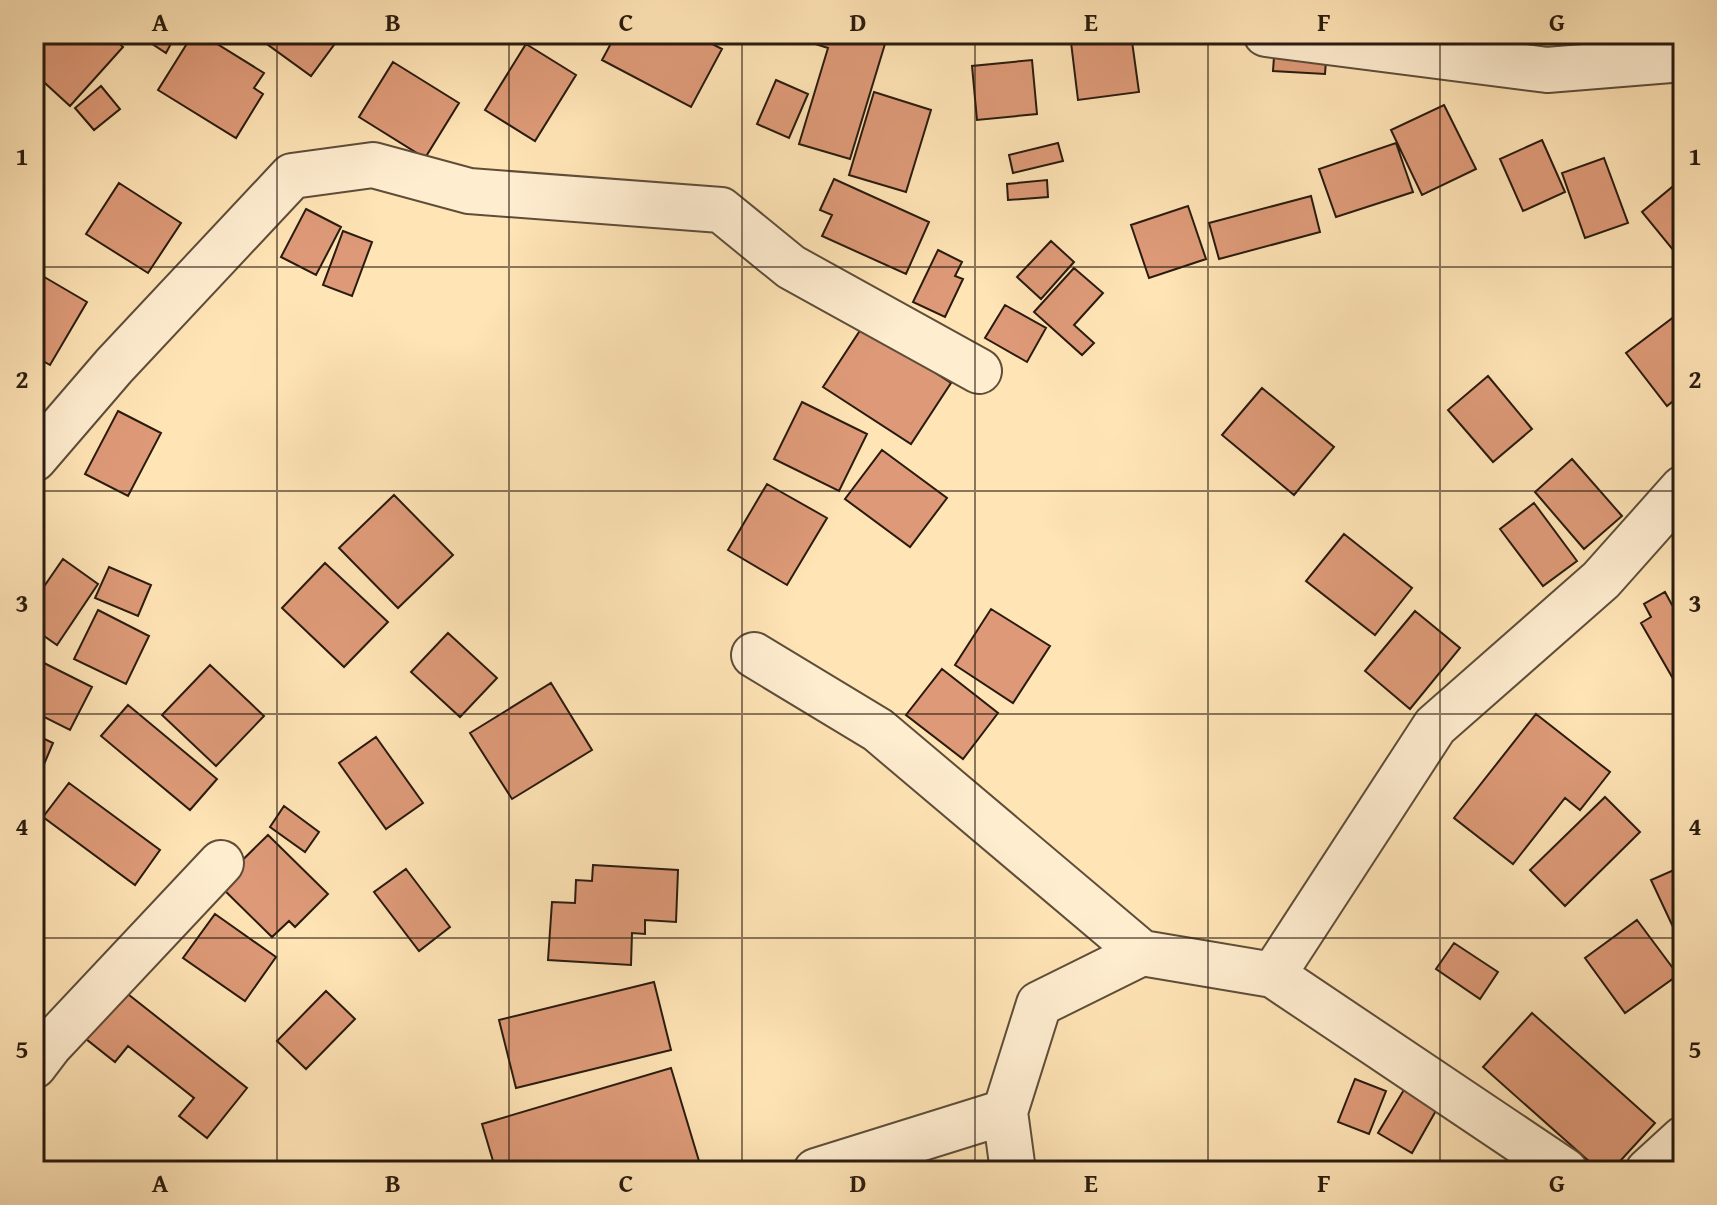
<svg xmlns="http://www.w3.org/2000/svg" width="1717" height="1205" viewBox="0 0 1717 1205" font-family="'Gentium Book Plus',serif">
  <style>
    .building { fill: #de9a78; stroke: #291b0f; stroke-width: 2 }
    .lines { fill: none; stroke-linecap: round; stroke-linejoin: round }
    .minor-casing { stroke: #5e4d39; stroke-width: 48 }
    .minor { stroke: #ffedd0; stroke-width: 44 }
    .grid { fill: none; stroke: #291b0f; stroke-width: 2; stroke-opacity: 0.55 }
    .neatline { fill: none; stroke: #291b0f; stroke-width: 3 }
    .grid-label { font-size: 26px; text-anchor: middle; font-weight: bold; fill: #291b0f }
  </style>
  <rect width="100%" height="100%" fill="#ffe4b6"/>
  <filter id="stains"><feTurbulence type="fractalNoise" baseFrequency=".0025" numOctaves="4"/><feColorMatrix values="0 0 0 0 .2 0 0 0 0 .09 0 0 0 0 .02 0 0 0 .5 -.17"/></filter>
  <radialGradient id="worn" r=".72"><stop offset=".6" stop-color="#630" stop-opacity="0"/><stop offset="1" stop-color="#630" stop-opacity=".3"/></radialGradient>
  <!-- building -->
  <path class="building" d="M34 34H49L34 49Z
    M52 34H109L123 47 70 106 34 73V54Z
    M137 34H167L174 38 166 53Z
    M193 34H201L264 73 254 88 263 94 236 138 158 90Z
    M253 34H342L311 76Z
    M616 34H693L722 49 691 107 602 60Z
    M808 34H888L850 159 799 144 828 48 806 41Z
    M1070 34H1131L1139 92 1078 100Z
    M1560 34H1602L1565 48Z
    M1275 43 1327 47 1325 74 1273 71Z
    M526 44 576 75 535 141 485 110Z
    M1032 60 1037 114 977 120 972 66Z
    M393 62 459 103 425 158 359 117Z
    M776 80 808 94 789 138 757 124Z
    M101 86 120 109 94 130 75 108Z
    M874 92 931 110 906 192 849 175Z
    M1444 105 1476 169 1422 195 1391 130Z
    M1542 140 1565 192 1523 211 1500 159Z
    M1058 143 1063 161 1013 173 1009 155Z
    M1396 143 1413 192 1336 217 1319 169Z
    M1604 158 1628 223 1585 238 1562 173Z
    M1683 178V262L1642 212Z
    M834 179 929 222 906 274 822 236 832 215 820 210Z
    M1047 180 1048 197 1008 200 1007 184Z
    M119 183 181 223 148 273 86 234Z
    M1311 196 1320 232 1219 259 1209 223Z
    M1188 206 1206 259 1149 278 1131 225Z
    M306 209 341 227 316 275 281 257Z
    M343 231 372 242 352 296 323 285Z
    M1051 241 1074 262 1041 299 1017 277Z
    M938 250 962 262 955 276 963 279 945 317 913 302Z
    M1074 268 1103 293 1074 325 1094 343 1082 355 1034 312Z
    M34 271 87 302 50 365 34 356Z
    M1005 305 1046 328 1027 362 985 338Z
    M1683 310V393L1667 406 1626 353Z
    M863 326 951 383 911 444 823 387Z
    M1488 376 1532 429 1493 462 1448 410Z
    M1262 388 1334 447 1294 495 1222 435Z
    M802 402 867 434 839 491 774 459Z
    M118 411 161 433 128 496 85 474Z
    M882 450 947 498 910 547 845 499Z
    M1572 459 1622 516 1584 549 1535 492Z
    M767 484 827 518 787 585 728 550Z
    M394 495 453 555 398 608 339 548Z
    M1534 503 1577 561 1543 586 1500 529Z
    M1344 534 1412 588 1375 635 1306 581Z
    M63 559 98 584 57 645 34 629V601Z
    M325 563 388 622 344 667 282 608Z
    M109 567 151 585 138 616 95 598Z
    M1665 592 1672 605 1683 599V696L1641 623 1651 617 1644 604Z
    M991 609 1050 646 1013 703 955 665Z
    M98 610 149 636 126 684 74 659Z
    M1415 611 1460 648 1410 709 1365 671Z
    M448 633 497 678 460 717 411 672Z
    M34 658 92 687 70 730 34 712Z
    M210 665 264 716 216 766 162 715Z
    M942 669 998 713 963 759 906 715Z
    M551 683 592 750 512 799 470 733Z
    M128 705 217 779 190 810 101 736Z
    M1536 714 1610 772 1580 810 1565 798 1513 864 1454 818Z
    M34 734 53 743 34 788Z
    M376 737 423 803 386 829 339 763Z
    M69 783 160 850 135 885 43 817Z
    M1605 797 1640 832 1565 906 1530 870Z
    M284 806 319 832 305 852 270 827Z
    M268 835 328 894 295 927 289 921 272 937 218 884Z
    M593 865 678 870 676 922 645 920V934L632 933 631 965 548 960 552 902 575 903 576 880 592 881Z
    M1683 866V942L1681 944 1651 880Z
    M406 869 450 927 419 951 374 892Z
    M215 914 276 957 245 1001 183 958Z
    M1637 920 1678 975 1625 1013 1585 958Z
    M1454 943 1498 972 1480 999 1436 969Z
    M654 982 671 1050 516 1088 499 1020Z
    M124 991 247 1088 207 1138 179 1116 194 1098 128 1046 115 1062 86 1039Z
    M326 991 355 1019 306 1069 277 1041Z
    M1532 1013 1655 1123 1611 1171H1600L1483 1067Z
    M671 1068 702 1171H496L482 1124Z
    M1355 1079 1386 1091 1369 1134 1338 1122Z
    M1405 1088 1438 1107 1412 1153 1378 1133Z
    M190 1161 271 1171H189Z"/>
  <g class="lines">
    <defs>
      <path id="minor" d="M1266 34 1547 70 1683 59
        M34 459 114 366 292 176 373 165 469 191 721 210 791 267 979 371
        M754 655 878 730 1142 953 1273 975 1565 1171
        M1273 975 1435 726 1601 580 1683 488
        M34 1066 50 1045 221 863
        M816 1171 1005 1112
        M1013 1171 1005 1112 1039 1004 1142 953
        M1648 1171 1683 1139"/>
    </defs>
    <!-- minor casing -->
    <use href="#minor" class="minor-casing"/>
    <!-- minor -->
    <use href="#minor" class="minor"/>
  </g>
  <!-- grid -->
  <path class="grid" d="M277 34V1171M509 34V1171M742 34V1171M975 34V1171M1208 34V1171M1440 34V1171M34 267H1683M34 491H1683M34 714H1683M34 938H1683"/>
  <!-- margin -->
  <rect width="1717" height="1205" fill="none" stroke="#ffe4b6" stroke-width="88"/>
  <rect x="44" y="44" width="1629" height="1117" class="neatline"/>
  <g class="grid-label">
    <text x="160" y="31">A</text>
    <text x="393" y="31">B</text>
    <text x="626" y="31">C</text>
    <text x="858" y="31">D</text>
    <text x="1091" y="31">E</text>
    <text x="1324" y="31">F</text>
    <text x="1557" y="31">G</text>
    <text x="22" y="165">1</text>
    <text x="1695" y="165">1</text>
    <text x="22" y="388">2</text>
    <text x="1695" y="388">2</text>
    <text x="22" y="612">3</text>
    <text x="1695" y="612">3</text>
    <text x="22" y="835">4</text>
    <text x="1695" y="835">4</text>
    <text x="22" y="1058">5</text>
    <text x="1695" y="1058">5</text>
    <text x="160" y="1192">A</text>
    <text x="393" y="1192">B</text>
    <text x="626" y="1192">C</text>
    <text x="858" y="1192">D</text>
    <text x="1091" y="1192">E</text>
    <text x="1324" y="1192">F</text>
    <text x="1557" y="1192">G</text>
  </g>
  <rect width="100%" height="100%" filter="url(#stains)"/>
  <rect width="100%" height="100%" fill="url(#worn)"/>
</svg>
